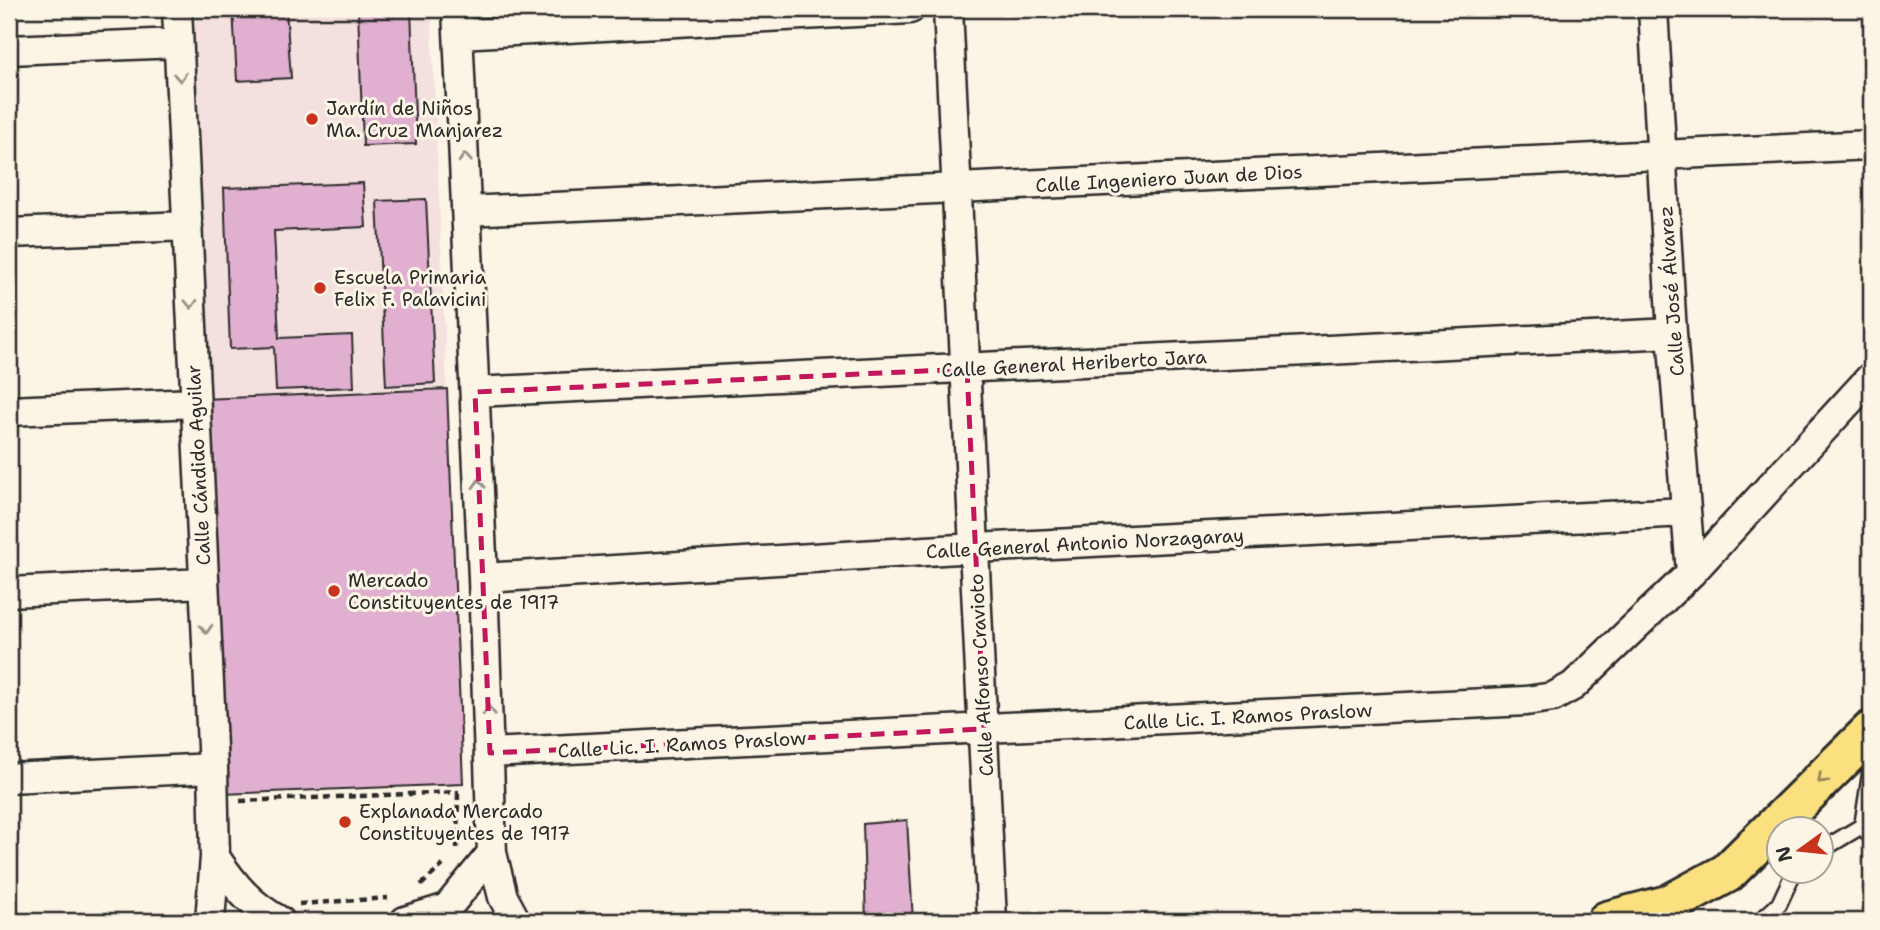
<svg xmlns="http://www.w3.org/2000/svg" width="1880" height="930" viewBox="0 0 1880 930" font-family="'Shantell Sans',sans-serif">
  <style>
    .built { fill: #f4e0df }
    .building { fill: #e1b0d0; stroke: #2b2b2b; stroke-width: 2 }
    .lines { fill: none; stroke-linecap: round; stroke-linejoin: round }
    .service-casing { stroke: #2b2b2b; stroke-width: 19 }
    .minor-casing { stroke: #2b2b2b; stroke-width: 33 }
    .primary-casing { stroke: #2b2b2b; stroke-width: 44 }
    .path { stroke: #2b2b2b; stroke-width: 4.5; stroke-dasharray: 7 5; stroke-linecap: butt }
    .service { stroke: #fcf5e5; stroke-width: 14 }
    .minor { stroke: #fcf5e5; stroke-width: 28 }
    .primary { stroke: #fbe080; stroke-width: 38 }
    .oneway { stroke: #949088 }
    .oneway2 { stroke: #938656 }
    .marked { fill: none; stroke: #c2185b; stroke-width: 5; stroke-dasharray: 14 9; stroke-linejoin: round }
    .poi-dot { fill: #c8321e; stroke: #fcf5e5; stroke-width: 2.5 }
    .labels { text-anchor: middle; stroke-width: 6; stroke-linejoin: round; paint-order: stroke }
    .poi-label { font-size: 19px; fill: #2b2b2b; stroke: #fcf5e5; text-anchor: start }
    .street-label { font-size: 19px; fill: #2b2b2b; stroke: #fcf5e5 }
  </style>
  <rect width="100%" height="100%" fill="#fcf5e5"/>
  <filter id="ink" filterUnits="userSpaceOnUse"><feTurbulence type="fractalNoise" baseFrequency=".0143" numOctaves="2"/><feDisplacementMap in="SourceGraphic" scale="14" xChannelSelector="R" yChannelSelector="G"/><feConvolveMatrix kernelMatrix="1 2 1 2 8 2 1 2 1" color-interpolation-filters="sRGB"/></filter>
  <g filter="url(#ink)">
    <!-- built -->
    <path class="built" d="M185 9H431L447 389 203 399Z"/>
    <!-- building -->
    <path class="building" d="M233 9H286L291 78 237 81Z
      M358 9H411L416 144 363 146Z
      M363 183 366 227 274 231 279 338 352 335 354 387 276 390 274 347 230 349 224 188Z
      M426 199 435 383 386 386 377 201Z
      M447 389 463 784 224 794 203 399Z
      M907 820 913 921H866L863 824Z"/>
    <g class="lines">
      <defs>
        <path id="service" d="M1871 768 1862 826 1871 837
          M1820 851 1870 821
          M1760 921 1779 904 1792 876 1799 870"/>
        <path id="minor" d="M177 9 213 768 215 857 210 921
          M457 9 483 578 492 853 503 897 516 921
          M948 9 992 921
          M1653 9 1672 333 1691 573
          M459 34 910 9
          M9 50 178 43
          M467 211 1871 145
          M9 233 188 226
          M475 392 1672 333
          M9 411 195 403
          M483 578 975 548 1686 512
          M9 592 204 583
          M490 753 1526 701 1553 697 1573 686 1691 573 1871 377
          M9 778 213 768
          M215 857C234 885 250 905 280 921
          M405 921 447 908 492 853"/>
        <path id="primary" d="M1607 921 1668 905 1727 873 1871 731"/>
      </defs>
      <!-- service casing -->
      <use href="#service" class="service-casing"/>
      <!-- minor casing -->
      <use href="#minor" class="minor-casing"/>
      <!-- primary casing -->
      <use href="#primary" class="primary-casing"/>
      <!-- path -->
      <path class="path" d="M240 801 459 792
        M457 848 458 792
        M421 885 443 865
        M299 904 388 898"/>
      <!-- service -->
      <use href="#service" class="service"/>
      <!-- minor -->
      <use href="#minor" class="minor"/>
      <!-- primary -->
      <use href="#primary" class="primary"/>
    </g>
    <!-- one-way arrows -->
    <defs><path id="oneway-chevron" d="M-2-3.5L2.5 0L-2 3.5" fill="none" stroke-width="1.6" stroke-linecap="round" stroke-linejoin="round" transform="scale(1.75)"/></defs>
    <g class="oneway">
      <use href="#oneway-chevron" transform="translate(180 77) rotate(87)"/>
      <use href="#oneway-chevron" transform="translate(465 158) rotate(-93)"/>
      <use href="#oneway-chevron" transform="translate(191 304) rotate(88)"/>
      <use href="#oneway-chevron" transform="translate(479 484) rotate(-92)"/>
      <use href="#oneway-chevron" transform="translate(206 629) rotate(87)"/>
      <use href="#oneway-chevron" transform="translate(489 711) rotate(-92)"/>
    </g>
    <use class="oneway2" href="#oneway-chevron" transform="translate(1822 779) rotate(136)"/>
  </g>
  <!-- marked area -->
  <path class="marked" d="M967 369 984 729 490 753 475 392Z"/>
  <!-- markers -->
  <g class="poi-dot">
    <circle cx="312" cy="119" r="7"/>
    <circle cx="320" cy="288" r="7"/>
    <circle cx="334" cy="591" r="7"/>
    <circle cx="345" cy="822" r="7"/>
  </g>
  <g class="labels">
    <!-- poi labels -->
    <g class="poi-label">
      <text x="326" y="115">Jardín de Niños<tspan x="326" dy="22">Ma. Cruz Manjarez</tspan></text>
      <text x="334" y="284">Escuela Primaria<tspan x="334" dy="22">Felix F. Palavicini</tspan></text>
      <text x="348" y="587">Mercado<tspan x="348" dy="22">Constituyentes de 1917</tspan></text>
      <text x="359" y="818">Explanada Mercado<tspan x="359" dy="22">Constituyentes de 1917</tspan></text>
    </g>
    <!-- street labels -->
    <g class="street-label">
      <text transform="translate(1169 178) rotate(-3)" y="7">Calle Ingeniero Juan de Dios</text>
      <text transform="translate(1671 291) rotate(-94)" y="7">Calle José Álvarez</text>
      <text transform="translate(1074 363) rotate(-3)" y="7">Calle General Heriberto Jara</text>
      <text transform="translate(198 465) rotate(-93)" y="7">Calle Cándido Aguilar</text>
      <text transform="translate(1085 543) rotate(-3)" y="7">Calle General Antonio Norzagaray</text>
      <text transform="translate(981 675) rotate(-93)" y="7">Calle Alfonso Cravioto</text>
      <text transform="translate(1248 716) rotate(-3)" y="7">Calle Lic. I. Ramos Praslow</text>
      <text transform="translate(682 744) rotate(-3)" y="7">Calle Lic. I. Ramos Praslow</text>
    </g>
  </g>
  <!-- margin -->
  <rect width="1880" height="930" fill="none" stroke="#fcf5e5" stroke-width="35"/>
  <rect x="18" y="18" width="1845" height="895" fill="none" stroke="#2b2b2b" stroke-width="2.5" filter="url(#ink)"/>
  <!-- north arrow -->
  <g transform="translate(1800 850) rotate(255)"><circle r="33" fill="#fcf5e5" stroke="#a8a49b" stroke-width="2"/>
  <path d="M0-5L12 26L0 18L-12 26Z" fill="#c8321e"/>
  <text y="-10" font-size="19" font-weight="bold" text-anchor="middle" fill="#2b2b2b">N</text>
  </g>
</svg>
